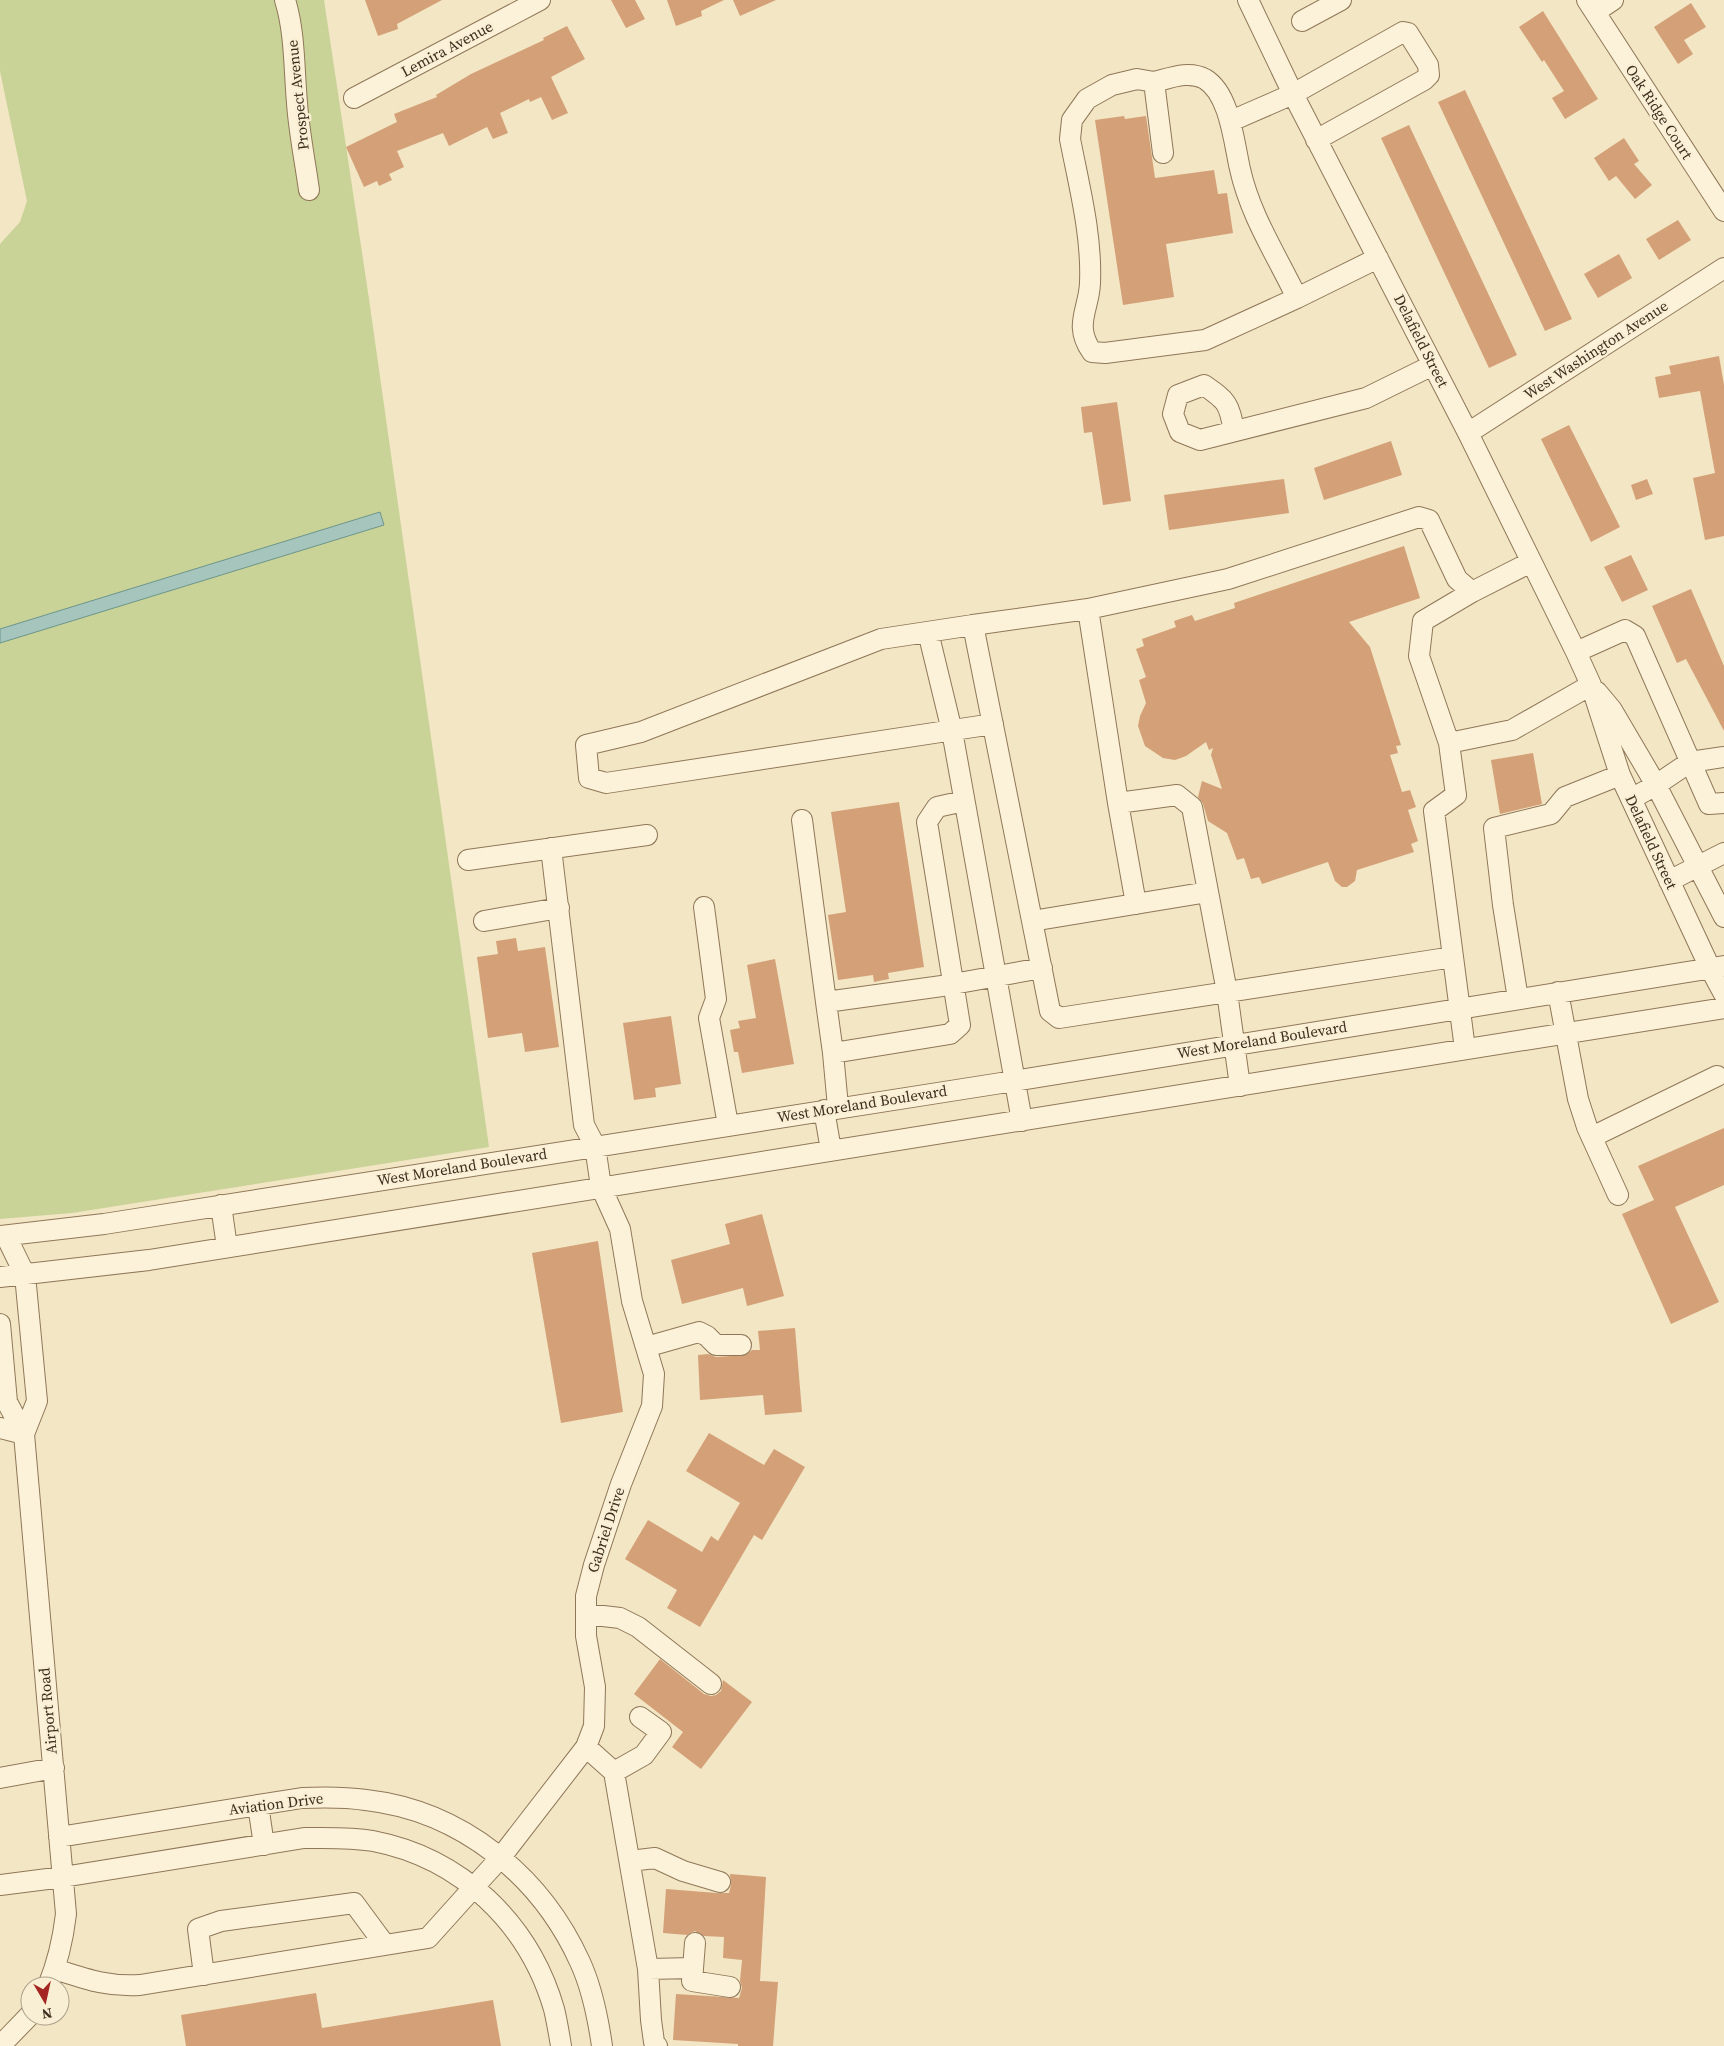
<svg xmlns="http://www.w3.org/2000/svg" width="1724" height="2046" viewBox="0 0 1724 2046" font-family="'Source Serif 4',serif">
  <style>
    .green { fill: #c9d297 }
    .water { fill: #a6c5bd; stroke: #6c958c }
    .building { fill: #d4a077 }
    .lines { fill: none; stroke-linecap: round; stroke-linejoin: round }
    .minor-casing { stroke: #8f7758; stroke-width: 22 }
    .minor { stroke: #fcf2d9; stroke-width: 20 }
    .labels { text-anchor: middle; stroke-width: 4.5; stroke-linejoin: round; paint-order: stroke }
    .street-label { font-size: 15px; fill: #3e2e1e; stroke: #f9efd5 }
  </style>
  <rect width="100%" height="100%" fill="#f2e6c4"/>
  <!-- green -->
  <path class="green" d="M0 0H324L369 299 489 1147 72 1213 0 1219V244L20 222 27 201 0 71Z"/>
  <!-- water -->
  <path class="water" d="M380 512 384 525 0 643V629Z"/>
  <!-- building -->
  <path class="building" d="M365 0H442L397 24 398 29 378 36Z
    M611 0H635L645 19 626 28Z
    M667 0H724L701 11 702 16 676 26Z
    M733 0H776L740 16Z
    M1691 3 1706 27 1684 40 1693 54 1678 64 1654 27Z
    M1543 11 1598 99 1565 119 1552 98 1564 91 1544 60 1542 62 1519 27Z
    M567 26 585 59 551 77 568 113 552 120 541 97 530 102 529 99 500 113 508 133 493 139 487 127 449 146 443 133 397 151 404 167 389 174 392 180 379 186 377 181 364 187 346 147 397 122 394 114 437 97 436 95 471 74 544 40 543 38Z
    M1465 90 1572 319 1545 331 1438 102Z
    M1124 116 1125 119 1146 116 1155 178 1214 170 1218 194 1227 193 1233 233 1166 244 1174 297 1123 305 1095 120Z
    M1409 125 1517 355 1489 368 1381 138Z
    M1624 138 1639 161 1634 164 1652 185 1635 199 1616 176 1609 181 1594 158Z
    M1678 220 1691 240 1659 260 1646 239Z
    M1619 254 1632 278 1598 298 1584 274Z
    M1719 356 1724 385V536L1705 540 1693 478 1715 473 1700 391 1659 398 1655 377 1671 374 1669 366Z
    M1117 402 1131 501 1103 505 1092 432 1084 433 1081 407Z
    M1569 425 1620 527 1591 542 1541 439Z
    M1391 441 1402 475 1324 500 1314 468Z
    M1284 479 1289 513 1169 530 1164 495Z
    M1647 479 1653 494 1636 500 1631 485Z
    M1404 546 1420 598 1349 622 1370 647 1401 745 1396 746 1398 753 1390 755 1402 792 1410 790 1416 807 1408 810 1418 841 1411 844 1414 852 1357 870 1355 881 1347 887H1342L1335 881 1328 862 1262 884 1259 877 1251 879 1244 858 1237 860 1227 833 1208 821 1203 804 1198 797 1202 781 1222 789 1211 755 1213 748 1209 750 1206 742 1186 756 1175 760 1163 758 1145 746 1138 726 1140 716 1146 703 1139 680 1146 677 1136 649 1144 646 1142 639 1176 627 1174 621 1192 615 1195 621 1235 608 1234 603Z
    M1631 555 1648 590 1622 602 1604 567Z
    M1691 589 1724 666V731L1686 659 1677 663 1652 606Z
    M1533 753 1542 804 1500 814 1491 760Z
    M899 802 924 967 888 973 889 979 874 982 873 975 838 980 828 915 846 912 831 812Z
    M516 938 518 951 545 947 559 1047 525 1052 522 1033 488 1038 477 957 498 954 496 941Z
    M775 959 794 1064 742 1073 738 1052H734L730 1030 740 1028 738 1021 756 1018 747 965Z
    M671 1016 681 1084 655 1088 656 1097 634 1100 623 1023Z
    M1724 1128V1185L1675 1207 1719 1302 1671 1324 1622 1214 1654 1200 1638 1166Z
    M762 1214 784 1296 747 1306 743 1288 682 1304 671 1260 730 1244 725 1224Z
    M598 1241 623 1412 561 1423 532 1253Z
    M795 1328 802 1412 765 1415 763 1395 700 1400 698 1355 708 1354 716 1357 746 1355 752 1350H760L758 1331Z
    M709 1433 764 1465 774 1449 805 1467 762 1540 754 1535 700 1627 667 1608 677 1590 625 1559 648 1520 702 1552 711 1536 718 1541 740 1503 686 1471Z
    M660 1659 704 1694 711 1696 716 1695 721 1691 723 1680 752 1702 701 1769 672 1747 683 1732 634 1694Z
    M730 1874 766 1877 760 1981 778 1982 773 2046H738V2044L673 2040 676 1994 739 1998 742 1988 740 1981 742 1960 723 1958 724 1937 704 1936 695 1931 687 1935 663 1933 666 1889 717 1893H729L731 1885Z
    M316 1993 322 2028 493 2000 501 2046H186L181 2015Z"/>
  <g class="lines">
    <defs>
      <path id="minor" d="M285 0C295 32 294 69 297 103 299 132 305 161 309 190
        M1248 0 1293 94 1468 433 1576 652 1591 685 1620 775 1710 968 1724 994
        M1587 0 1724 211
        M1595 12 1613 0
        M1302 21 1341 0
        M1154 82 1137 79 1112 85 1087 99 1072 120 1070 139C1079 186 1092 234 1090 283 1089 310 1073 325 1092 352L1105 353 1205 340 1297 298C1277 256 1250 215 1240 169 1234 143 1230 94 1205 79 1189 70 1170 78 1154 82L1163 153
        M354 98 540 0
        M1231 121 1293 94 1403 32 1408 33 1428 65 1429 75 1424 80 1316 140
        M1297 298 1378 258
        M1234 431C1229 403 1227 401 1204 385L1178 395 1173 414 1180 432 1200 440 1366 398 1433 365
        M1468 433 1724 268
        M1088 609 1118 803 1177 795 1192 807 1227 992 1240 1086
        M973 625 1088 609 1228 579 1419 517 1429 520 1457 579 1472 592
        M928 632 952 731 1022 1121
        M1576 652 1625 630 1635 636 1709 804 1724 803
        M1597 692 1612 710 1656 785 1724 917
        M993 724 606 783 589 778 586 745 641 732 881 639 973 625 1050 1011 1059 1018 1453 957
        M1449 743 1419 656 1423 621 1472 592 1531 562
        M1631 799 1656 785 1690 762 1724 757
        M1118 803 1136 904
        M802 820 826 1002
        M468 860 647 835
        M1669 881 1724 853
        M704 907 716 999 709 1018 728 1125
        M484 921 559 908
        M1032 921 1208 892
        M1558 992 1578 1099 1587 1127 1618 1195
        M1518 999 1503 905 1494 828 1551 814 1565 797 1620 775
        M1465 1049 1434 811 1456 795 1449 743 1512 730 1591 685
        M833 1053 826 1002 942 986 1042 968
        M838 1107 833 1053 950 1034 960 1025 927 822 937 807 964 801
        M824 1110 831 1150
        M1592 1137 1717 1076
        M221 1205 227 1247
        M0 1236 104 1224 1014 1081 1724 966
        M6 1236 25 1275 37 1401 24 1434
        M0 1277 149 1260 1724 1008
        M0 1324 7 1402 24 1434 66 1914C63 1939 58 1962 48 1986
        M646 1347 699 1332 707 1336 716 1345H741
        M0 1428 24 1434
        M586 1614 620 1618 638 1627 711 1684
        M586 1747 614 1772 648 1969 651 2020 654 2042 657 2046
        M614 1772 644 1755 661 1732 640 1717
        M0 1778 54 1768
        M258 1805 264 1845
        M59 1837 302 1798C324 1797 345 1797 366 1800 462 1811 541 1876 580 1962 592 1988 598 2018 602 2046
        M630 1861 655 1858 683 1871 720 1882
        M0 1885 63 1877 304 1838C327 1838 350 1837 373 1841 461 1858 529 1923 554 2009 557 2021 559 2034 561 2046
        M695 1943 692 1981 730 1987
        M55 1969C86 1979 107 1987 140 1985L428 1938 501 1857 586 1747 594 1726 595 1687 586 1636V1596L594 1565 621 1484 652 1406 654 1374 632 1301 620 1229 601 1187 595 1146 584 1125 551 848
        M648 1969 693 1968
        M204 1975 198 1929 221 1921 354 1903 385 1945
        M0 2046 30 2015"/>
    </defs>
    <!-- minor casing -->
    <use href="#minor" class="minor-casing"/>
    <!-- minor -->
    <use href="#minor" class="minor"/>
  </g>
  <g class="labels">
    <!-- street labels -->
    <g class="street-label">
      <text transform="translate(447 49) rotate(-28)" y="5">Lemira Avenue</text>
      <text transform="translate(298 95) rotate(-96)" y="5">Prospect Avenue</text>
      <text transform="translate(1659 112) rotate(57)" y="5">Oak Ridge Court</text>
      <text transform="translate(1421 341) rotate(63)" y="5">Delafield Street</text>
      <text transform="translate(1596 350) rotate(-33)" y="5">West Washington Avenue</text>
      <text transform="translate(1651 842) rotate(65)" y="5">Delafield Street</text>
      <text transform="translate(1262 1040) rotate(-9)" y="5">West Moreland Boulevard</text>
      <text transform="translate(862 1104) rotate(-9)" y="5">West Moreland Boulevard</text>
      <text transform="translate(462 1167) rotate(-9)" y="5">West Moreland Boulevard</text>
      <text transform="translate(606 1530) rotate(-72)" y="5">Gabriel Drive</text>
      <text transform="translate(48 1711) rotate(-95)" y="5">Airport Road</text>
      <text transform="translate(276 1804) rotate(-7)" y="5">Aviation Drive</text>
    </g>
  </g>
  <!-- north arrow -->
  <g transform="translate(45 2001) rotate(171)"><circle r="24" fill="#f9efd5" stroke="#aea28c"/>
  <path d="M0-4L9 19L0 12L-9 19Z" fill="#a42522"/>
  <text y="-8" font-size="14" font-weight="bold" text-anchor="middle" fill="#3e2e1e">N</text>
  </g>
</svg>
